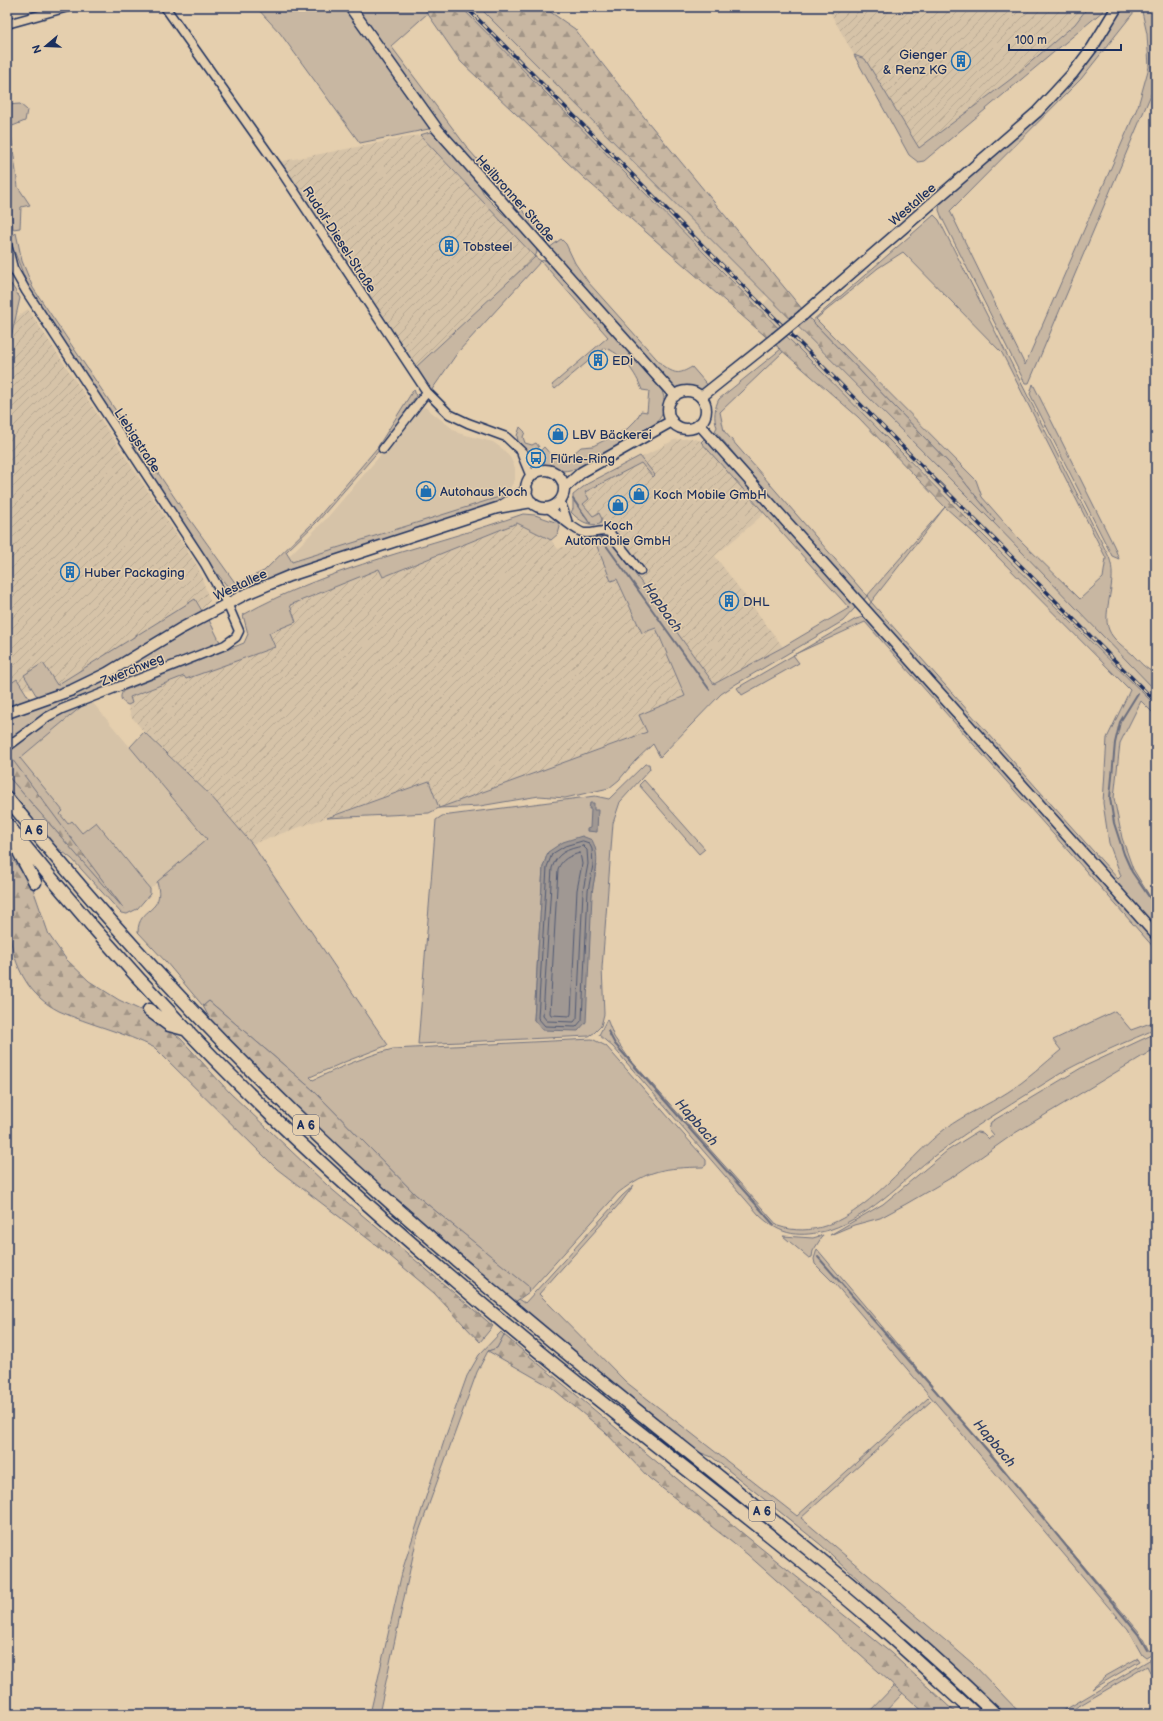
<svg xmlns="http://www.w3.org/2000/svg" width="1163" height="1721" viewBox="0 0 1163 1721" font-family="'Balsamiq Sans',sans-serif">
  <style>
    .built { fill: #d6c3a8 }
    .industrial { fill: url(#industrial-furrows) }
    .grass { fill: #c8b7a2; stroke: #727380; fill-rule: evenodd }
    .forest { fill: url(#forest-firs); stroke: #727380 }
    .water { fill: #a09893; stroke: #6b6e7e }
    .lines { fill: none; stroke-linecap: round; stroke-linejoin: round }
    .shore { stroke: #505973; stroke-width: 1 }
    .stream { stroke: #6b6e7e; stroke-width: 2 }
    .minor-casing { stroke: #1b2f5e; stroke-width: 11 }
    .major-casing { stroke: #1b2f5e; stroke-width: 13 }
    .highway-casing { stroke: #1b2f5e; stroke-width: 15 }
    .minor { stroke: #e5cfae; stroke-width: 8 }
    .major { stroke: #e5cfae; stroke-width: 10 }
    .highway { stroke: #e5cfae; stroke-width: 12 }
    .rail-casing { stroke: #1b2f5e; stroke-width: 3.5 }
    .rail { stroke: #e5cfae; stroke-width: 2; stroke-dasharray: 6; stroke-linecap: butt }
    .major-bridge-casing { stroke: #1b2f5e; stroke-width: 13; stroke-linecap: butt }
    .major-bridge { stroke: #e5cfae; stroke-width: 10 }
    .labels { text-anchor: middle; stroke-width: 3; stroke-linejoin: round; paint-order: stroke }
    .shield { fill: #e5cfae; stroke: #585f76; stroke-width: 1 }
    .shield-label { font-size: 12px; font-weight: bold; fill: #1b2f5e }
    .poi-label { font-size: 13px; fill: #1b2f5e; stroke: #e5cfae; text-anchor: start }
    .street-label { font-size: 13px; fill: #1b2f5e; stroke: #e5cfae }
    .water-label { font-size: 14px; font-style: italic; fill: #2f3f66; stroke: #e5cfae }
  </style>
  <defs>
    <pattern id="industrial-furrows" width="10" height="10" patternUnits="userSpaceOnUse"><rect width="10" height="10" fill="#d6c3a8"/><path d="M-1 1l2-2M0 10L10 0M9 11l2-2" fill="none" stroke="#b7a893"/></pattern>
    <pattern id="forest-firs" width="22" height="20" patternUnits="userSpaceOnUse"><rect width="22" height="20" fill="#c8b7a2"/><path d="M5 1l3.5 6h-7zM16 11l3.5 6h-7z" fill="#a29587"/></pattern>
  </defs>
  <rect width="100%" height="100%" fill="#e5cfae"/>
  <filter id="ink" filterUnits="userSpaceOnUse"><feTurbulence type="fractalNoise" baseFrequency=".025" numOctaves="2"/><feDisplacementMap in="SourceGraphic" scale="8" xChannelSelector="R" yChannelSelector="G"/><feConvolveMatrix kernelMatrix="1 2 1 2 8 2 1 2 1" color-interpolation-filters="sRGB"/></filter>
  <g filter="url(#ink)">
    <!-- built -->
    <path class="built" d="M461 7H479L766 294 755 305Z
      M769 298 790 319 779 328 759 309Z
      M802 331 993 522 1156 691V706L791 341Z
      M425 407 458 433 493 442 504 450 511 459 515 468V480L508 491 499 497 292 562 289 556 327 518 418 411Z
      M93 703 207 839 150 889 96 822 82 833 72 822 68 825 60 814 63 811 19 758 82 706Z"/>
    <!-- industrial -->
    <path class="industrial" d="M827 7H1088L1075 24 1011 79 919 149 865 59 854 55Z
      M420 135 535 257 415 368 278 162Z
      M28 309 198 567 210 601 202 609 197 601 60 687 7 690V353L9 352 14 319Z
      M691 438 701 441 765 513 715 556 783 647 714 684 573 495 674 440Z
      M517 523 551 540 558 549 574 543 594 539 611 581 617 579 642 633 656 628 685 696 640 715 647 732 439 808 429 781 252 844 211 796 144 732 131 716 128 705 132 703 130 697 184 676 185 679 275 646 269 633 289 605 379 568 383 577Z"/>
    <!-- grass -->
    <path class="grass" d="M256 7H345L429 124V129L360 143 280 33Z
      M353 7H423L428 13 391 46 469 150 547 238 542 241 439 127Z
      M1088 7H1106L1103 11 924 161 918 162 909 155 854 55 865 59 919 148 1011 79 1075 24Z
      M1123 7H1138L1081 79 950 211 1025 365 1138 106 1149 67 1147 34 1141 7H1153C1159 31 1159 68 1152 92L1029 383H1025L942 218 939 210 940 202 1094 51Z
      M20 104 27 110 25 121 10 127 18 187 30 205 21 207 20 228 13 229 7 165V105Z
      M430 132 436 133 477 180 485 196 503 214 515 222 536 246 537 252 535 257 541 261 545 260 550 261 662 391C668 407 663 418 650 428 629 440 585 471 562 471 558 472 540 464 536 462L539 459 536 455 544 447 552 456 555 453 564 462 581 447 593 446 627 429 636 420 641 411 647 412 649 391 642 390C637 375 621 351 604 348L555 389 552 385 608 337 541 261 458 352 431 391 415 368 535 257 420 135Z
      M934 215 939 220 1109 557C1119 582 1101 611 1109 630 1113 640 1124 647 1132 654 1139 661 1146 670 1156 673V691L993 522 995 520 950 464 812 321ZM903 252 1002 353 1106 558 1103 578 1080 599 1017 537 982 497 976 480 816 319 878 268Z
      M16 233 22 261 33 288 183 510 236 584 264 571 316 520 377 448 414 389 416 396 381 448 318 521 286 552 292 562 499 497 508 491 511 496 493 505 289 571 238 589 228 587 211 566 30 291 9 238Z
      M561 239 566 244 575 263 588 282 663 366C676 374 678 375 692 367L711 389 701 397C692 391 685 390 675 396L545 251Z
      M11 284 20 298 8 351 7 302Z
      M781 349 784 351 720 412 724 431 867 596 945 507 871 602 1118 879 1121 876 1109 843 1103 803 1107 738 1130 690 976 535 980 532 1156 706V716L1141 701 1120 743 1114 798 1122 838 1133 869 1149 895 1156 903V931L868 607 871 602 867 596 863 601 783 512 715 431 717 427C713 419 715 406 719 399Z
      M1033 384 1114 546 1119 559 1112 556 1030 394Z
      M520 427 525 432 523 437 525 443 532 445 536 443 539 447 530 455 518 441 517 436Z
      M705 438 852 600 855 608 843 621 736 684 721 694 660 757 653 744 635 761 619 780 609 788 565 798 539 796 480 806 439 808 429 813 327 818 429 781 439 808 647 732 639 715 685 696 656 628 642 633 617 579 611 581 594 539 603 536 610 539 714 684 783 647 849 608 701 442Z
      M640 456 655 475 653 477 641 463 585 492 589 499 583 504 593 516 599 513 602 519 600 524C589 527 578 520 571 512L573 509V495L587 484Z
      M523 514 535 515 555 522 557 521 560 527 558 534 551 540 517 523 383 577 379 569 290 605 296 622 269 633 275 647 186 679 184 676 130 697 132 703 128 705C121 702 119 697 123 691L244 643 248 634 243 615C330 566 429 547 523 514Z
      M195 599 202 611C168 629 138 652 105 670 85 680 64 689 43 697L36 695 24 675 43 663 57 685Z
      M863 617 871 621 1156 941V950L865 622 793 655 799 663 742 695 737 688 856 619Z
      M209 620 220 642 60 707 7 744V718L74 694 110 675Z
      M17 679 29 698 25 703 7 709V686Z
      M82 706 20 758 63 811 60 814 68 824 72 821 82 833 96 822 150 889V894L137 909 127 914 121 913 72 859 54 845 7 787V775L120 904 12 760 7 767V752L10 750C35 730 50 715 82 706Z
      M144 732 211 796 252 844 388 1045 347 1061 310 1077 313 1080C339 1068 365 1056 393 1049L592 1039 606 1046 706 1160V1165L703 1167C664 1168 649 1169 618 1193L529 1292 527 1286 416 1195 313 1090 209 1001 203 1006 166 962 138 932C138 906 166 914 157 882L207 839 130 747Z
      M645 764H649L650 769 620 802 613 823 602 968 604 1014 601 1026 594 1033 589 1036 418 1044 436 820 442 816 595 796 609 799ZM548 852 597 865 592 891 534 1020 543 867Z
      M644 780 705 849 699 854 639 785Z
      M1115 1011 1131 1030 1156 1021V1029C1130 1040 1104 1051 1078 1064 1063 1071 1049 1081 1034 1090 1004 1109 974 1127 945 1148 906 1175 875 1215 829 1230 800 1238 781 1236 759 1215L613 1047 599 1035 607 1019 614 1037 628 1057 778 1226C846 1249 898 1165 945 1129 965 1114 988 1105 1008 1092 1027 1080 1044 1064 1061 1050L1053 1040Z
      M1156 1033V1048L1015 1133 954 1176 906 1204 880 1218 854 1225 830 1235 883 1204 947 1151 977 1132 983 1133 989 1139 994 1135 989 1129 991 1122 1081 1068Z
      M634 1185 622 1201 539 1294 626 1382 797 1516 928 1398 931 1401 801 1518 972 1663 1021 1714H1004L821 1545 712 1457 696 1451 515 1302 519 1299 525 1303 622 1196Z
      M823 1235 813 1251 812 1257 809 1258 783 1236 813 1238Z
      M817 1249 1140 1633 1149 1651 1156 1647V1652L1146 1658 1142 1655 1128 1630 836 1285 815 1264 814 1259Z
      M501 1332 504 1335 497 1348 488 1351 477 1372 417 1537 379 1714H370L403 1568 445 1438 467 1376 479 1355Z
      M1156 1656 1154 1661 1156 1684 1147 1666 1065 1714H1058Z
      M1138 1658 1140 1661 1092 1689 1106 1676Z
      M895 1685 903 1693 883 1714H867Z"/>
    <!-- forest -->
    <path class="forest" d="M423 7H461L980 532 976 535 945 507 858 417 584 178 461 62Z
      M479 7H543L575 29 648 122 812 321 950 464 995 520 993 522Z
      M12 759 124 909 7 775V767Z
      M7 851 32 886 49 935 66 959 89 981 119 1000 149 1014 181 1039 230 1093 328 1186 493 1326 480 1342 434 1293 384 1251 277 1169 155 1048C124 1032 90 1025 59 1011 0 981 7 908 7 851Z
      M209 1001 313 1090 416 1195 528 1286 529 1292 515 1302 347 1155 211 1021 203 1006Z
      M504 1335 746 1536 891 1653 957 1714H926L747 1554 649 1478 605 1432 551 1387 488 1351 497 1348Z"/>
    <!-- water -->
    <path class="water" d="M590 803H594V810H598L597 832 587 831V829L590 828 591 809H589Z
      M582 836 592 840C602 859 593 876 592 896 590 938 588 980 586 1022L578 1031 542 1030 534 1020 543 867 548 852 563 842Z"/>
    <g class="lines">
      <!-- shore -->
      <path class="shore" d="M583 841 589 843 592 849 593 865 588 891 582 1020 576 1027 545 1026 538 1018 547 867 552 854 565 846Z
        M583 846 587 850 588 864 583 891 577 1018 574 1022 547 1021 543 1016 552 868C557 853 567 849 583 846Z
        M580 853 582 864 577 890 571 1014 570 1016 551 1015 550 1013 558 869C562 859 569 856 580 853Z"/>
      <!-- stream -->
      <path class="stream" d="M573 499 590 523
        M600 537 709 689
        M1138 693 1120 722 1115 743 1110 798 1114 823 1124 854 1132 872 1156 907
        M608 1031 615 1044 774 1225
        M818 1257 990 1453 1138 1634 1147 1650
        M1151 1661 1156 1671"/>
      <defs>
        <path id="minor" d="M165 7 283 174 427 392 449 414 468 423 506 437 542 471
          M7 24 68 7
          M7 245 13 268 26 291 205 564 227 603 239 631 236 637 225 645 62 709 47 717 7 747
          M383 449 427 392
          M522 455 531 477
          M560 500 567 520
          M548 508C555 513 578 533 585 533 594 534 600 529 609 532L640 571"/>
        <path id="major" d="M350 7 437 129 675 396
          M803 315 1037 112 1073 73 1092 48 1117 7
          M668 410a19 19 0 1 1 38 0a19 19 0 1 1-38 0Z
          M701 397 775 338
          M699 424 1156 935
          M526 489a19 19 0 1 1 38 0a19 19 0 1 1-38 0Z
          M564 488 582 472 672 421
          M501 506 527 490
          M7 713 72 690 107 673 180 629 246 594 289 576 497 508 532 502"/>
        <path id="highway" d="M7 798C138 960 282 1111 440 1246 522 1317 606 1386 691 1454 795 1538 899 1621 995 1714
          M7 824C96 935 194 1043 298 1141 362 1201 429 1259 496 1316 617 1419 747 1512 867 1616 904 1648 939 1681 975 1714
          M15 838 20 854 35 882
          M149 1010 169 1025 188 1030"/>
      </defs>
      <!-- minor casing -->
      <use href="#minor" class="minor-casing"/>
      <!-- major casing -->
      <use href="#major" class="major-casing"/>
      <!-- highway casing -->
      <use href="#highway" class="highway-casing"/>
      <!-- minor -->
      <use href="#minor" class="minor"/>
      <!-- major -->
      <use href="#major" class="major"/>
      <!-- highway -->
      <use href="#highway" class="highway"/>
      <defs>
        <path id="rail" d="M466 7 1156 702"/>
      </defs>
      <!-- rail casing -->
      <use href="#rail" class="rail-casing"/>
      <!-- rail -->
      <use href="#rail" class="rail"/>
      <defs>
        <path id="major-bridge" d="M775 338 803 315"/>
      </defs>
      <!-- major-bridge casing -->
      <use href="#major-bridge" class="major-bridge-casing"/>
      <!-- major-bridge -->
      <use href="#major-bridge" class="major-bridge"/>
    </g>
  </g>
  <!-- icons -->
  <defs>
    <symbol id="building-ring" viewBox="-11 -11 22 22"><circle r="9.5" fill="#e5cfae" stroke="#1f6fb2" stroke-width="1.5"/><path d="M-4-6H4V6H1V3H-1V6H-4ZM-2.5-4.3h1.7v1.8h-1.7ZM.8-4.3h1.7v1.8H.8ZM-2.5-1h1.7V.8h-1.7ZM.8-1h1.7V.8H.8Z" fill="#1f6fb2"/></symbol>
    <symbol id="shop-ring" viewBox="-11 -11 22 22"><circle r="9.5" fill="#e5cfae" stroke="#1f6fb2" stroke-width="1.5"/><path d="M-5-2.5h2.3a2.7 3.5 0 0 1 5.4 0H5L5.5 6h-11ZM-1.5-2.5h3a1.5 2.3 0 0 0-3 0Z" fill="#1f6fb2"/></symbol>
    <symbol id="bus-ring" viewBox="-11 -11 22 22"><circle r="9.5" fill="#e5cfae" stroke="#1f6fb2" stroke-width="1.5"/><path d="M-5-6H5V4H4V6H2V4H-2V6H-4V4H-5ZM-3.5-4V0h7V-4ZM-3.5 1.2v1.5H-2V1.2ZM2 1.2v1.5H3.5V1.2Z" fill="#1f6fb2"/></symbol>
  </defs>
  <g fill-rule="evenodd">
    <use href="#building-ring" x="950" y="50" width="22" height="22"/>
    <use href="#building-ring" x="438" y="235" width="22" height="22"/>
    <use href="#building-ring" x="587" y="349" width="22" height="22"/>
    <use href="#shop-ring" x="547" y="423" width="22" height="22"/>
    <use href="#bus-ring" x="525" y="447" width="22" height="22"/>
    <use href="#shop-ring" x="415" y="480" width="22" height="22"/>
    <use href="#shop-ring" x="628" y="483" width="22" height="22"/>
    <use href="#shop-ring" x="607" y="494" width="22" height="22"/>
    <use href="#building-ring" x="59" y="561" width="22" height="22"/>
    <use href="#building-ring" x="718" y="590" width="22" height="22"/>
  </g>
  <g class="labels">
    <!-- shield labels -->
    <g class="shield">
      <rect x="21" y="820" width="26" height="20" rx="3"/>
      <rect x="293" y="1115" width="26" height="20" rx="3"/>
      <rect x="749" y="1501" width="26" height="20" rx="3"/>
    </g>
    <g class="shield-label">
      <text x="34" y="834">A 6</text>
      <text x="306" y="1129">A 6</text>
      <text x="762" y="1515">A 6</text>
    </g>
    <!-- poi labels -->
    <g class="poi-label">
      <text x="947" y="59" text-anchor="end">Gienger<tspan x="947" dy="15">&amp; Renz KG</tspan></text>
      <text x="463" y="251">Tobsteel</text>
      <text x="612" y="365">EDi</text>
      <text x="572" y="439">LBV Bäckerei</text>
      <text x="550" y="463">Flürle-Ring</text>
      <text x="440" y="496">Autohaus Koch</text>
      <text x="653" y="499">Koch Mobile GmbH</text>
      <text x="618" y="530" text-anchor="middle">Koch<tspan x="618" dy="15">Automobile GmbH</tspan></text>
      <text x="84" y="577">Huber Packaging</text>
      <text x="743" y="606">DHL</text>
    </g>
    <!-- street labels -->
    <g class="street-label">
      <text transform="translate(516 198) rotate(48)" y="5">Heilbronner Straße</text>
      <text transform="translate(912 204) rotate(-41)" y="5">Westallee</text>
      <text transform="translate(340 239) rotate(57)" y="5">Rudolf-Diesel-Straße</text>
      <text transform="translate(138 440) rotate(57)" y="5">Liebigstraße</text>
      <text transform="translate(240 584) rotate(-25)" y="5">Westallee</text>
      <text transform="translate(132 669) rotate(-22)" y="5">Zwerchweg</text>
    </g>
    <!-- water labels -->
    <g class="water-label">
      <text transform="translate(663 607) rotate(55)" y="5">Hapbach</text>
      <text transform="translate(697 1122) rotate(49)" y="5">Hapbach</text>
      <text transform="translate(995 1443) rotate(50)" y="5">Hapbach</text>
    </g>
  </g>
  <!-- margin -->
  <rect width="1163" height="1721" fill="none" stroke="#e5cfae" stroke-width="24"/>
  <rect x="12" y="12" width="1139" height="1697" fill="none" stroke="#1b2f5e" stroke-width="1.5" filter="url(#ink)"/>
  <!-- north arrow -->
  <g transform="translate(46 46) rotate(251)" stroke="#e5cfae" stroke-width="3" paint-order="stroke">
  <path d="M0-3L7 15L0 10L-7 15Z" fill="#1b2f5e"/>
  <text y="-6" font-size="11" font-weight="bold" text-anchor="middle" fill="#1b2f5e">N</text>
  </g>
  <!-- scale -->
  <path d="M1009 44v6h112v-6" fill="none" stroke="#1b2f5e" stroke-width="2"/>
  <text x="1015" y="44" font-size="12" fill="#1b2f5e" stroke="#e5cfae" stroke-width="3" paint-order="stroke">100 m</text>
</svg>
